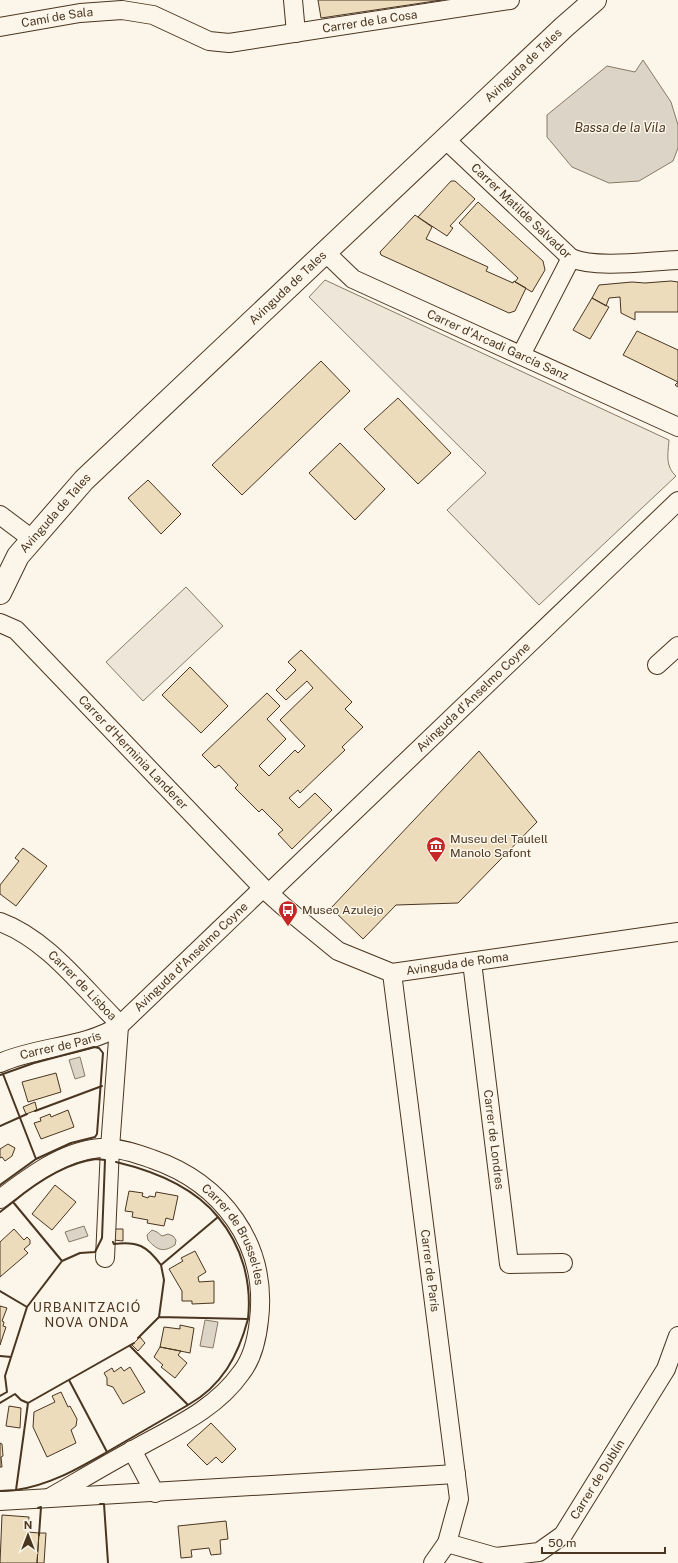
<svg xmlns="http://www.w3.org/2000/svg" width="678" height="1563" viewBox="0 0 678 1563" font-family="'Public Sans',sans-serif">
  <style>
    .green { fill: #ede6d9; stroke: #887966 }
    .water { fill: #dcd4c6; stroke: #887966 }
    .building { fill: #ecdcbc; stroke: #4a3520 }
    .lines { fill: none; stroke-linecap: round; stroke-linejoin: round }
    .minor-casing { stroke: #4a3520; stroke-width: 20 }
    .major-casing { stroke: #4a3520; stroke-width: 24 }
    .minor { stroke: #fbf6e9; stroke-width: 18 }
    .major { stroke: #fbf6e9; stroke-width: 22 }
    .wall { stroke: #4a3520; stroke-width: 2 }
    .labels { text-anchor: middle; stroke-width: 3; stroke-linejoin: round; paint-order: stroke }
    .street-label { font-size: 12px; fill: #4a3520; stroke: #fbf6e9 }
    .poi-label { font-size: 12px; fill: #4a3520; stroke: #fbf6e9; text-anchor: start }
    .water-label { font-size: 13px; font-style: italic; fill: #4a3520; stroke: #fbf6e9 }
    .neighbourhood-label { font-size: 13px; letter-spacing: 1px; fill: #4a3520; stroke: #fbf6e9 }
  </style>
  <rect width="100%" height="100%" fill="#fbf6e9"/>
  <!-- green -->
  <path class="green" d="M325 280 669 440C668 454 665 466 676 476L539 605 447 510 486 473 309 297Z
    M186 587 223 626 143 701 106 662Z"/>
  <!-- water -->
  <path class="water" d="M643 60 671 102 678 125V148L673 161 639 181 609 183 572 167 547 137V115L607 66 635 72Z
    M80 1057 85 1076 75 1079 69 1060Z
    M84 1226 88 1236 69 1242 65 1232Z
    M152 1230 157 1232 162 1236 168 1234 173 1236 176 1240 175 1245C163 1253 157 1250 148 1240L147 1235Z
    M205 1320 218 1322 213 1348 200 1346Z"/>
  <!-- building -->
  <path class="building" d="M318 0H442L321 18Z
    M451 181H455L475 199 450 226 453 228 447 236 418 217Z
    M478 202 543 261 545 270 532 292 515 282 518 278 459 223Z
    M415 215 432 227 426 239 488 267 486 271 513 283 514 281 526 288 515 311 509 313 381 255 380 252Z
    M671 281 678 282V312H635V320L621 313 620 297 609 298 606 306 592 298 599 285 632 282 645 283Z
    M592 298 609 307 590 339 573 330Z
    M637 331 678 350V387L675 385 678 382 623 355Z
    M321 361 350 391 242 495 212 465Z
    M398 398 451 453 418 484 364 429Z
    M340 443 385 489 355 520 309 473Z
    M148 480 181 514 161 534 128 498Z
    M301 650 352 702 345 709 363 727 342 747 345 750 300 793 298 790 289 798 299 808 315 793 332 810 292 849 278 834 283 830 262 809 259 812 235 788 238 785 219 765 215 768 202 755 267 693 280 706 267 719 286 739 259 766 269 776 295 750 298 753 305 746 280 720 313 688 307 681 286 700 276 690 296 670 288 662Z
    M190 667 228 706 201 733 162 695Z
    M479 751 537 822 458 903 396 905 363 939 331 908Z
    M23 848 47 866 16 906 0 894V885L19 861 15 858Z
    M56 1073 61 1092 28 1102 22 1082Z
    M35 1102 37 1110 26 1114 23 1107Z
    M68 1110 74 1127 41 1139 34 1123 41 1121 40 1118 50 1114 51 1117Z
    M8 1144 15 1148 12 1156 5 1161 2 1157 0 1158V1149Z
    M55 1185 76 1202 52 1230 32 1214Z
    M129 1191 143 1193 142 1196 148 1198 149 1196 155 1197 156 1192 178 1196 173 1220 166 1218 164 1226 147 1223 148 1220 132 1217 133 1212 125 1211Z
    M14 1229 24 1240 27 1237 30 1240V1244L24 1249 28 1253 0 1277V1242Z
    M115 1229H123V1241L114 1240Z
    M195 1251 206 1272 198 1277 199 1282 214 1281V1303L192 1304V1301H182V1291L169 1269 183 1261 181 1258Z
    M0 1306 7 1308 2 1321 4 1322 3 1326 6 1327 0 1345Z
    M180 1325 194 1328 190 1353 160 1347 164 1327 180 1329Z
    M140 1337 145 1343 138 1351 132 1345Z
    M160 1347 181 1351 178 1355 187 1363 175 1378 161 1367 163 1365 154 1357Z
    M121 1367 124 1371 130 1367 145 1392 123 1404 113 1387 107 1385V1378L104 1373 112 1368 114 1372Z
    M61 1392 68 1407 70 1406 77 1419 76 1426 71 1430 76 1443 47 1457 33 1427 34 1412 55 1402 52 1396Z
    M9 1406 21 1408 20 1428 6 1426Z
    M211 1423 236 1449 222 1463 216 1457 207 1465 187 1445Z
    M0 1443 2 1444 3 1456 1 1457 2 1467H0Z
    M2 1515 29 1517 28 1532 39 1533 37 1563H0Z
    M226 1521 228 1539 220 1540 221 1554 211 1555 209 1548 191 1550 192 1557 181 1558 178 1526Z
    M39 1533H46L44 1563H37Z"/>
  <g class="lines">
    <defs>
      <g id="minor">
        <path d="M293 0 296 33"/>
        <path id="s1" d="M0 27 80 13 122 10 153 15 209 41 229 43 510 0"/>
        <path id="s2" d="M445 139 571 258C597 269 649 261 678 260"/>
        <path id="s3" d="M325 252 353 279 678 427"/>
        <path d="M521 355 571 258"/>
        <path d="M0 515 32 539"/>
        <path id="s4" d="M0 623 16 630 263 888 283 906 338 951 392 973 678 932"/>
        <path d="M657 665 678 646"/>
        <path id="s5" d="M269 893 678 501"/>
        <path id="s6" d="M0 922C46 939 79 983 113 1017L119 1026 110 1148 105 1258"/>
        <path id="s7" d="M472 962 509 1264 563 1263"/>
        <path id="s8" d="M392 973 459 1499 447 1543 433 1563"/>
        <path id="s9" d="M0 1063C38 1046 84 1048 119 1026L263 888"/>
        <path id="s10" d="M0 1199C29 1177 63 1151 100 1148 118 1147 136 1153 152 1159 222 1183 268 1244 259 1320 257 1339 253 1358 241 1373 215 1410 172 1428 133 1450 105 1465 77 1482 49 1498"/>
        <path d="M132 1450 155 1493"/>
        <path d="M0 1501 456 1474"/>
        <path id="s11" d="M447 1543 496 1557 539 1552 563 1535 666 1369 678 1336"/>
      </g>
      <g id="major">
        <path id="s12" d="M0 593 18 556 84 480 564 27 595 0"/>
      </g>
    </defs>
    <!-- minor casing -->
    <use href="#minor" class="minor-casing"/>
    <!-- major casing -->
    <use href="#major" class="major-casing"/>
    <!-- minor -->
    <use href="#minor" class="minor"/>
    <!-- major -->
    <use href="#major" class="major"/>
    <!-- wall -->
    <path class="wall" d="M3 1074 36 1159
      M0 1075 34 1063 94 1047 99 1048 103 1053 97 1134 95 1137 71 1143 36 1159 0 1185
      M35 1111 102 1086
      M0 1126 27 1114
      M96 1159 105 1160 102 1238 95 1252 80 1253 62 1261 13 1202C37 1182 65 1163 96 1159Z
      M116 1162C154 1171 193 1186 218 1217
      M0 1212 13 1202
      M113 1242 114 1244C138 1241 147 1246 161 1265
      M0 1291 27 1307 5 1376 7 1392 0 1396
      M27 1307 62 1261
      M159 1317 164 1280 161 1265 218 1217C242 1246 252 1282 248 1319
      M138 1338 159 1317 248 1319C238 1356 222 1386 188 1405
      M0 1356 11 1357
      M0 1403 15 1394 21 1400 28 1403
      M28 1403 134 1343
      M107 1452 188 1405 130 1346
      M16 1490C50 1485 77 1469 107 1452L69 1380
      M0 1491 16 1490 28 1403
      M100 1504H104L108 1563
      M38 1508 41 1507 39 1535"/>
  </g>
  <!-- icons -->
  <defs>
    <symbol id="museum-pin" viewBox="-11 -11 22 30"><path d="M0 17L-7.5 6A9.5 9.5 0 1 1 7.5 6Z" fill="#c62828" stroke="#fbf6e9"/><path d="M0-6L6-3V-2H-6V-3ZM-5-1h2V3h-2ZM-1-1h2V3h-2ZM3-1h2V3H3ZM-6 4H6V6H-6Z" fill="#fff"/></symbol>
    <symbol id="bus-pin" viewBox="-11 -11 22 30"><path d="M0 17L-7.5 6A9.5 9.5 0 1 1 7.5 6Z" fill="#c62828" stroke="#fbf6e9"/><path d="M-5-6H5V4H4V6H2V4H-2V6H-4V4H-5ZM-3.5-4V0h7V-4ZM-3.5 1.2v1.5H-2V1.2ZM2 1.2v1.5H3.5V1.2Z" fill="#fff"/></symbol>
  </defs>
  <g fill-rule="evenodd">
    <use href="#museum-pin" x="425" y="835" width="22" height="30"/>
    <use href="#bus-pin" x="277" y="899" width="22" height="30"/>
  </g>
  <g class="labels">
    <!-- street labels -->
    <g class="street-label">
      <text dy="4" stroke="none"><textPath href="#s1" startOffset="58">Camí de Sala</textPath></text>
      <text dy="4" stroke="none"><textPath href="#s1" startOffset="379">Carrer de la Cosa</textPath></text>
      <text dy="4" stroke="none"><textPath href="#s12" startOffset="746">Avinguda de Tales</textPath></text>
      <text dy="4" stroke="none"><textPath href="#s2" startOffset="105">Carrer Matilde Salvador</textPath></text>
      <text dy="4" stroke="none"><textPath href="#s12" startOffset="422">Avinguda de Tales</textPath></text>
      <text dy="4" stroke="none"><textPath href="#s3" startOffset="198">Carrer d'Arcadi García Sanz</textPath></text>
      <text dy="4" stroke="none"><textPath href="#s12" startOffset="98">Avinguda de Tales</textPath></text>
      <text dy="4" stroke="none"><textPath href="#s5" startOffset="283">Avinguda d'Anselmo Coyne</textPath></text>
      <text dy="4" stroke="none"><textPath href="#s4" startOffset="187">Carrer d'Herminia Landerer</textPath></text>
      <text dy="4" stroke="none"><textPath href="#s9" startOffset="225">Avinguda d'Anselmo Coyne</textPath></text>
      <text dy="4" stroke="none"><textPath href="#s4" startOffset="597">Avinguda de Roma</textPath></text>
      <text dy="4" stroke="none"><textPath href="#s6" startOffset="105">Carrer de Lisboa</textPath></text>
      <text dy="4" stroke="none"><textPath href="#s9" startOffset="63">Carrer de París</textPath></text>
      <text dy="4" stroke="none"><textPath href="#s7" startOffset="179">Carrer de Londres</textPath></text>
      <text dy="4" stroke="none"><textPath href="#s10" startOffset="284">Carrer de Brussel·les</textPath></text>
      <text dy="4" stroke="none"><textPath href="#s8" startOffset="300">Carrer de París</textPath></text>
      <text dy="4" stroke="none"><textPath href="#s11" startOffset="189">Carrer de Dublín</textPath></text>
    </g>
    <!-- poi labels -->
    <g class="poi-label">
      <text x="450" y="843">Museu del Taulell<tspan x="450" dy="14">Manolo Safont</tspan></text>
      <text x="302" y="914">Museo Azulejo</text>
    </g>
    <!-- water labels -->
    <g class="water-label">
      <text x="620" y="132">Bassa de la Vila</text>
    </g>
    <!-- neighbourhood labels -->
    <g class="neighbourhood-label">
      <text x="87" y="1312">URBANITZACIÓ<tspan x="87" dy="15">NOVA ONDA</tspan></text>
    </g>
  </g>
  <!-- north arrow -->
  <g transform="translate(28 1535)" stroke="#fbf6e9" stroke-width="3" paint-order="stroke">
  <path d="M0-3L7 15L0 10L-7 15Z" fill="#4a3520"/>
  <text y="-6" font-size="11" font-weight="bold" text-anchor="middle" fill="#4a3520">N</text>
  </g>
  <!-- scale -->
  <path d="M542 1547v6h123v-6" fill="none" stroke="#4a3520" stroke-width="2"/>
  <text x="548" y="1547" font-size="12" fill="#4a3520" stroke="#fbf6e9" stroke-width="3" paint-order="stroke">50 m</text>
</svg>
